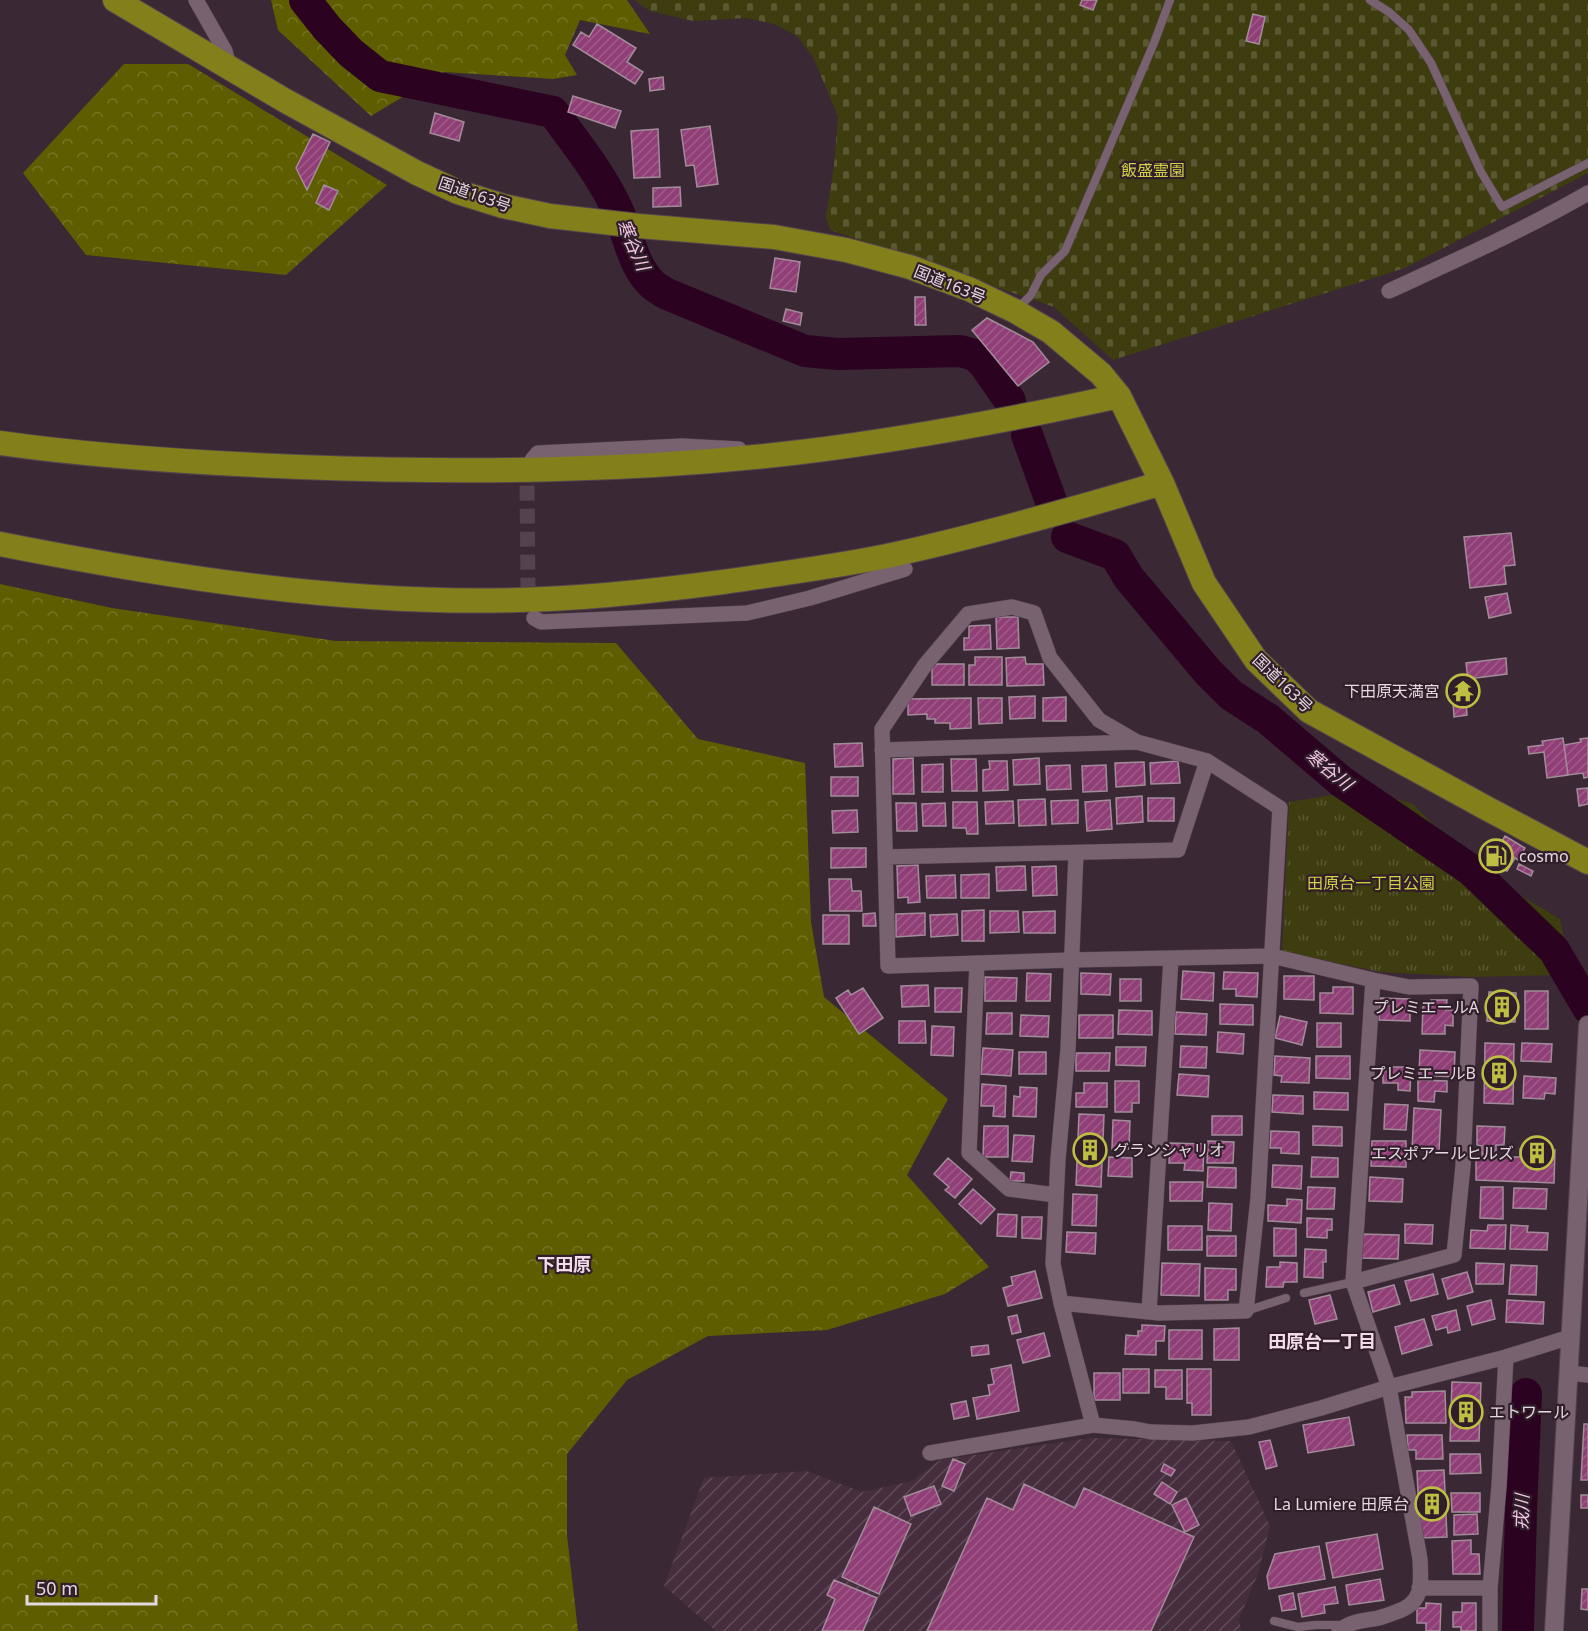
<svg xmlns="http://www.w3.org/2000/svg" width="1588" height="1631" viewBox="0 0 1588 1631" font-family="'Noto Sans','Noto Sans JP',sans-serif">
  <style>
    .industrial { fill: url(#industrial-furrows) }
    .forest { fill: url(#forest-crowns) }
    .cemetery { fill: url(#cemetery-stones) }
    .park { fill: url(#park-tufts) }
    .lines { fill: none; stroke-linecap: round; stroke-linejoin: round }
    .river { stroke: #2b0320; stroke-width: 32 }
    .building { fill: url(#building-hatch); stroke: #a38c9a; stroke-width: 1.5 }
    .minor-tunnel { stroke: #54424e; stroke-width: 15; stroke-dasharray: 15 8; stroke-linecap: butt }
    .service-casing { stroke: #54444e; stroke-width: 9 }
    .minor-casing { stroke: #54444e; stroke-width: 16 }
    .tertiary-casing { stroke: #54444e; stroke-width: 20 }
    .trunk-casing { stroke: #54444e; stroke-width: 26 }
    .service { stroke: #78626f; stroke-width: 8 }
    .minor { stroke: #78626f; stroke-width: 15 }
    .tertiary { stroke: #78626f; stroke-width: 18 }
    .trunk { stroke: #837f1b; stroke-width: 24 }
    .labels { text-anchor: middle; stroke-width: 4.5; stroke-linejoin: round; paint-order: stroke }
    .park-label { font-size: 16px; fill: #d0d143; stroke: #301e2a }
    .street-label { font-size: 16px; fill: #e4d8df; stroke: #301e2a }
    .poi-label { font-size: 16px; fill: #e4d8df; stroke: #301e2a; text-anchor: end }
    .water-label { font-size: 18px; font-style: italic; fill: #f2c5e1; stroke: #301e2a }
    .neighbourhood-label { font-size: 18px; font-weight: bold; fill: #f3dae9; stroke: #301e2a }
  </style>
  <defs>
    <pattern id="industrial-furrows" width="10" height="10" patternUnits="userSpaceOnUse" patternTransform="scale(1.5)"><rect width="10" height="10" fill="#472e3e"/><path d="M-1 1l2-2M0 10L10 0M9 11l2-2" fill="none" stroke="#614c59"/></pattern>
    <pattern id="forest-crowns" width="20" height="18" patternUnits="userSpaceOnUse" patternTransform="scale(1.5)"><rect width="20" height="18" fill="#5e5e00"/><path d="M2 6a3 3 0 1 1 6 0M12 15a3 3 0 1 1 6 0" fill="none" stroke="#757425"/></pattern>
    <pattern id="cemetery-stones" width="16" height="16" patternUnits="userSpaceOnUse" patternTransform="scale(1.5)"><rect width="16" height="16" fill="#3d3d0f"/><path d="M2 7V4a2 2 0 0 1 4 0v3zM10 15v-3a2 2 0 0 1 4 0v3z" fill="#595832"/></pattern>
    <pattern id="park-tufts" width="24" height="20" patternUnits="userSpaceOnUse" patternTransform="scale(1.5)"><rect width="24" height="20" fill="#3d3d0f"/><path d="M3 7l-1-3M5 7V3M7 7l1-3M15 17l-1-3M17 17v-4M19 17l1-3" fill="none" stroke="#595832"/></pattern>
    <pattern id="building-hatch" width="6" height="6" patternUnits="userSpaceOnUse" patternTransform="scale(1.5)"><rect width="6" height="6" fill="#8f3f76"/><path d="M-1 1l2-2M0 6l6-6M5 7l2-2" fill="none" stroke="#9f5a89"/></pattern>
  </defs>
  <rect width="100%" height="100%" fill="#3a2834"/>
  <!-- industrial -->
  <path class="industrial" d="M1090 1438 1231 1441 1270 1526 1258 1574 1239 1619 1241 1631H716L664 1586 704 1478 807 1471 862 1492 912 1481 940 1460Z"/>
  <!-- forest -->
  <path class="forest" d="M271 0H627L650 34 580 20 565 55 577 75 553 79 444 72 371 116 278 30Z
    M124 64H188L387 185 286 275 86 255 23 173Z
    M0 584 112 608 336 641 616 643 698 739 805 763 811 922 824 997 948 1099 907 1175 989 1267 945 1294 827 1330 708 1336 627 1380 567 1454V1535L578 1631H0Z"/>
  <!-- cemetery -->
  <path class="cemetery" d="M634 0H1588V173L1405 268 1113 360 1054 307 830 230 826 217 834 166 838 116 813 57 797 36 774 24 746 18 693 21 650 11Z"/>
  <!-- park -->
  <path class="park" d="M1364 790 1413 804 1455 847 1506 887 1560 919 1568 958 1559 975 1470 977 1380 972 1282 951 1289 802Z"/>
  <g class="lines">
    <!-- river -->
    <path class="river" d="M305 0 327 28 351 53 380 76 553 112C576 143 601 174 617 209 629 234 631 263 652 284 656 288 662 291 667 294L805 351 838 354 960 351 975 355 985 365 1010 401
      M1027 435 1052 504
      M1067 537 1115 555 1129 578 1208 672 1231 695 1268 719 1342 782 1471 870 1554 950 1588 1008
      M1518 1631 1521 1510 1526 1394"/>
  </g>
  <!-- building -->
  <path class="building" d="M1082 0H1097L1093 10 1080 5Z
    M1253 14 1265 17 1259 44 1246 41Z
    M597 24 636 48 627 62 643 72 635 84 573 45 581 32 589 37Z
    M663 77 664 89 650 91 649 79Z
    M573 96 621 111 615 128 568 112Z
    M435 113 464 122 459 141 430 133Z
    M710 126 718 184 697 187 694 165 686 166 681 130Z
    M658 129 660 177 634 178 631 131Z
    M313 134 330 142 307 190 296 168Z
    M324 185 338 191 329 210 316 203Z
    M680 187 681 206 653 207V188Z
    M775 258 800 262 796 292 770 288Z
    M915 297H925L926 325H915Z
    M786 309 802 313 800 325 783 321Z
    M987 318 1033 342 1049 362 1018 386 972 330Z
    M1511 533 1515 565 1504 566 1506 584 1470 588 1464 537Z
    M1507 593 1511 613 1489 618 1485 597Z
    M996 617H1018L1019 648 997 649Z
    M990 625 991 649 964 650V638H969V626Z
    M975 657H1002V685H969V665H975Z
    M1025 657 1026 664H1043L1044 685 1007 686 1006 658Z
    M1506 658 1507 674 1468 679 1466 663Z
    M932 664H964V685H932Z
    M1475 682 1476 693 1457 695 1456 684Z
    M1035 696V718L1010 719 1009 697Z
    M1066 697V721H1043V698Z
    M971 698V728L950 729V723H935V719H927V714L908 715V699Z
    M978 698H1002V723L979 724Z
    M1466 700 1467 715 1454 717 1453 701Z
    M1563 738 1568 775 1547 778 1544 752 1529 754 1528 747 1543 745 1542 741Z
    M1588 738V777L1584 778 1583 773 1568 775 1564 745 1581 742 1580 739Z
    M862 743 863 766 835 767 834 744Z
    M913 758 914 794H893V759Z
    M1039 758 1040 784 1014 785 1013 760Z
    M951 759H976L977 791H952Z
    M989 761H1007L1008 790 983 791V770L990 769Z
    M1178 761 1180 783 1151 784 1150 763Z
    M1144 762 1145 785 1116 787 1115 763Z
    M943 764V792H922V765Z
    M1070 765 1071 789 1047 790 1046 766Z
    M1106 765 1107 791 1083 792 1082 766Z
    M831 777H858V796H831Z
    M1588 788V804L1579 806 1577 789Z
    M1142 796 1143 822 1117 824 1116 798Z
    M1148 798H1174V821H1148Z
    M1045 799 1046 825 1019 826 1018 800Z
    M1078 800V823L1052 824 1051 801Z
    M1110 800 1112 829 1087 831 1085 802Z
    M1013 801 1014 823 986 824 985 802Z
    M953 802H977L978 834H967L966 828H953Z
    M896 803H916L917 831H897Z
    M945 803 946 826H923L922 804Z
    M857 810 858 832 833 833 832 811Z
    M1505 836 1525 848 1518 860 1498 848Z
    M1491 841 1499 845 1498 848 1515 858 1507 871 1481 861 1483 857 1480 855 1487 843 1489 845Z
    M831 848H866V867L831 868Z
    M1519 864 1533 871 1531 876 1517 869Z
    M918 865 920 902 908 903V897L898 898 897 866Z
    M1025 866 1026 890 997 891 996 867Z
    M1056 866 1057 895 1033 896 1032 867Z
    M989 874V898H961V875Z
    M955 875 956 898H927L926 876Z
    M829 879H851L852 891H861L862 911H830Z
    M984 910V941H962V911Z
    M990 911H1018L1019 932 990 933Z
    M1055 911V933H1024L1023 912Z
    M875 913 876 926H863V914Z
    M925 913V935L896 937V914Z
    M957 914 958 935 931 937 930 915Z
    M823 915H849V944H823Z
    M1183 971 1214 973 1213 1001 1181 999Z
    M1224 972 1258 973 1257 997 1236 996V989H1223Z
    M1027 973 1051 974 1050 1001H1026Z
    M1081 973 1111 974 1110 995 1081 994Z
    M1284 976H1314V1000L1284 999Z
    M985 977 1017 978 1016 1001H985Z
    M1120 979H1141V1001H1120Z
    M928 985 929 1006 902 1007 901 986Z
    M1333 987H1353V1014L1320 1013V993H1333Z
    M863 988 883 1018 859 1034 836 998 848 990 851 995Z
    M935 988H962L961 1012H935Z
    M1525 991H1548V1029H1525Z
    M1489 992 1516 993 1515 1022 1487 1021Z
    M1380 998 1410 999V1021L1379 1020Z
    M1431 1000H1447L1446 1010H1453V1026L1445 1025V1034H1422L1423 1004H1431Z
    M1220 1004 1253 1005V1025L1220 1024Z
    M1119 1010 1152 1011V1035L1118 1034Z
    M1176 1012 1207 1014 1206 1035 1175 1034Z
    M987 1013H1012V1034H986Z
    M1021 1015 1049 1016 1048 1037 1020 1036Z
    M1079 1015H1113V1038H1079Z
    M1280 1016 1307 1022 1302 1045 1275 1038Z
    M899 1021H925L926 1043H899Z
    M1317 1023H1341V1047H1317Z
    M932 1026 954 1027 953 1056 931 1055Z
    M1218 1032 1244 1034 1243 1054 1217 1052Z
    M1485 1043 1514 1044 1513 1104 1484 1103Z
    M1522 1043 1552 1044 1551 1062 1521 1061Z
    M1181 1046 1207 1047 1206 1068 1180 1067Z
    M1116 1047H1146L1145 1066 1116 1065Z
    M983 1048 1013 1050 1011 1076 981 1074Z
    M1420 1050 1455 1052 1454 1077 1419 1075Z
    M1019 1052H1046V1074H1019Z
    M1076 1053H1110L1109 1071H1076Z
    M1275 1056 1310 1058 1309 1083 1281 1082 1282 1076 1274 1075Z
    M1316 1056H1350V1079L1316 1078Z
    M1383 1067H1411L1410 1091 1398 1090V1083H1383Z
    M1179 1074 1209 1076 1208 1097 1177 1095Z
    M1524 1076 1556 1078 1555 1094 1545 1093 1544 1099 1523 1098Z
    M1418 1080 1447 1081V1092L1435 1091 1434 1102 1418 1101Z
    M1115 1081H1139V1103H1132V1112H1115Z
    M1084 1083H1107V1107H1076V1093H1084Z
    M982 1084 1006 1086 1005 1117 993 1116 994 1106H981Z
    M1020 1087 1037 1088 1036 1117 1013 1116 1014 1096 1020 1097Z
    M1314 1092 1348 1093V1110L1314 1109Z
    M1273 1095 1303 1096V1114L1272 1112Z
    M1385 1104 1408 1105 1406 1130 1384 1129Z
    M1414 1108 1441 1110 1439 1151 1412 1150Z
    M1079 1114 1104 1115 1101 1187 1076 1185Z
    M1212 1116H1242V1135H1212Z
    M1113 1120 1130 1121 1129 1149H1112Z
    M984 1126H1008V1157H983Z
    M1313 1126 1342 1127V1146L1313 1145Z
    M1477 1126 1505 1127 1504 1145H1496V1157H1520V1149L1555 1150 1554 1183 1476 1180V1157L1482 1158V1146L1477 1145Z
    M1271 1131 1299 1132V1154L1281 1153V1148H1270Z
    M1014 1135 1034 1136 1032 1162 1012 1161Z
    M1208 1141 1234 1142 1233 1163H1207Z
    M1372 1141H1406V1167L1371 1166Z
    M1170 1143 1204 1144 1203 1171 1184 1170 1185 1163H1169Z
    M1109 1157 1132 1158V1177L1108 1176Z
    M1312 1157 1338 1158V1177H1311Z
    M948 1158 972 1179 955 1198 945 1190 949 1187 934 1174Z
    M1273 1165 1302 1166 1301 1189 1272 1187Z
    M1208 1167 1236 1168V1188L1207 1187Z
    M1011 1172 1024 1173V1181H1010Z
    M1370 1177 1403 1179 1402 1202 1369 1201Z
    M1170 1182H1203L1202 1201H1170Z
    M1308 1187 1335 1188 1334 1209H1307Z
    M1481 1187H1503V1219L1480 1218Z
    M1514 1188 1547 1189 1546 1209 1513 1208Z
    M973 1189 995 1209 981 1224 959 1204Z
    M1073 1194 1097 1195 1096 1226 1072 1225Z
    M1287 1199 1302 1200 1301 1223 1268 1221V1205L1287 1206Z
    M1209 1203 1232 1204 1231 1231 1208 1230Z
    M998 1214 1017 1215 1016 1237 997 1236Z
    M1022 1217H1042L1041 1239 1022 1238Z
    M1307 1218 1332 1219V1230H1327V1238L1307 1237Z
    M1405 1224 1433 1225 1432 1244 1405 1243Z
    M1488 1225H1506L1505 1249 1470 1248 1471 1230 1487 1231Z
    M1511 1225 1528 1226 1527 1232 1548 1233 1547 1250 1510 1249Z
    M1168 1226H1202V1250H1168Z
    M1274 1228 1296 1229V1256H1274Z
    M1067 1232 1096 1233 1095 1254 1066 1252Z
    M1361 1234 1399 1235 1398 1259 1360 1258Z
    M1207 1236H1236V1256H1207Z
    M1305 1249 1326 1250V1262H1323V1278L1304 1277Z
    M1280 1262 1297 1263V1282H1284L1283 1287H1266L1267 1267H1280Z
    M1162 1263 1200 1264 1199 1296 1161 1295Z
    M1476 1263 1504 1264 1503 1284H1476Z
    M1511 1265 1537 1266 1536 1295 1509 1294Z
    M1205 1268 1236 1269V1290H1228V1300H1205Z
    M1035 1271 1042 1298 1008 1306 1003 1288 1013 1285 1011 1277Z
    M1467 1272 1473 1292 1448 1299 1442 1279Z
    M1433 1274 1438 1294 1411 1301 1405 1281Z
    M1394 1285 1400 1304 1373 1312 1368 1292Z
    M1330 1295 1337 1319 1315 1324 1309 1300Z
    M1491 1300 1495 1319 1472 1325 1467 1306Z
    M1507 1300 1544 1302 1543 1324 1506 1322Z
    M1456 1310 1460 1330 1448 1333 1447 1327 1436 1330 1432 1316Z
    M1017 1315 1021 1332 1012 1334 1008 1317Z
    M1424 1319 1432 1345 1402 1354 1395 1327Z
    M1142 1325 1165 1326 1164 1341H1156V1355L1125 1354 1126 1335 1138 1336V1331H1142Z
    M1239 1328V1360H1214V1329Z
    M1169 1330H1202V1359H1169Z
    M1044 1333 1050 1356 1023 1363 1017 1340Z
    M988 1345 989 1354 972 1356 971 1347Z
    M1011 1365 1019 1411 977 1419 973 1398 990 1395 988 1385 994 1384 991 1369Z
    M1123 1369H1149V1393H1123Z
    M1187 1369H1211V1415H1192V1403H1187Z
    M1155 1370H1182V1399H1166V1387H1155Z
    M1094 1373H1120V1400H1094Z
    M1452 1382 1481 1383 1479 1441H1450Z
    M1445 1391 1446 1423H1406L1405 1397H1412V1392Z
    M966 1401 969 1416 954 1419 951 1404Z
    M1349 1417 1354 1445 1308 1453 1303 1425Z
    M1584 1424H1588V1480H1581Z
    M1407 1435H1442L1443 1459H1416V1450H1408Z
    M1270 1440 1277 1466 1266 1469 1259 1442Z
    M1450 1454H1480L1481 1473 1450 1474Z
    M953 1459 965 1464 954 1491 942 1486Z
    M1164 1464 1175 1470 1171 1476 1161 1471Z
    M1444 1470 1447 1537 1420 1538 1417 1471Z
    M1162 1482 1177 1492 1170 1504 1154 1494Z
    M1024 1484 1075 1508 1084 1488 1194 1537 1151 1631H927L987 1498 1013 1510Z
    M934 1486 941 1504 911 1516 904 1497Z
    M1451 1493H1480V1512H1452Z
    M1581 1495H1588V1508H1581Z
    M1186 1498 1199 1525 1185 1532 1172 1505Z
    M874 1507 911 1524 879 1594 842 1577Z
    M1477 1514 1478 1534 1454 1535V1515Z
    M1377 1534 1383 1569 1333 1578 1326 1543Z
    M1471 1540V1554H1479L1480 1574H1453L1452 1541Z
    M1319 1546 1325 1579 1269 1589 1267 1576 1275 1554Z
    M1380 1579 1384 1600 1349 1605 1346 1585Z
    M834 1580 877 1598 863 1631H822L835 1599 827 1595Z
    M1335 1587 1338 1603 1324 1605 1325 1613 1302 1617 1298 1594Z
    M1582 1589H1588V1610L1581 1609Z
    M1293 1593 1296 1609 1282 1611 1279 1596Z
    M1426 1603 1441 1604 1440 1631H1426V1623H1417V1608H1426Z
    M1462 1603H1476V1631H1461V1627H1453V1612H1462Z"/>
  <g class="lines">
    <!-- minor-tunnel -->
    <path class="minor-tunnel" d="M531 463 527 484 528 586 532 606"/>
    <defs>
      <path id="service" d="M1370 0 1389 12 1409 30 1431 63 1481 172 1502 207 1588 163
        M1018 308 1031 295 1041 275 1065 251 1154 43 1170 0
        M1304 1293 1353 1282
        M1246 1311 1286 1298
        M1274 1621 1298 1627 1315 1625H1343"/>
      <path id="minor" d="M196 0 225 51 229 67
        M1389 291C1456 260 1524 230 1588 193
        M532 460 538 453 682 446 739 449
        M534 618 541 622 747 613 810 598 905 569
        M882 750 1137 742
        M1076 853 1068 1049 1058 1159 1053 1264 1061 1303 1093 1425
        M885 857 1178 850 1207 761
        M977 963 969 1153 1009 1189 1056 1195
        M1061 1303 1159 1313 1246 1311 1258 1198 1280 808 1207 761 1137 742 1099 720 1050 658 1034 613 1012 607 968 614 925 665 882 729 888 966 1071 960 1272 956 1373 980 1409 987 1471 986 1463 1166 1454 1255 1353 1282
        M1149 1312 1171 959
        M1568 1373 1588 1375
        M930 1453 1093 1425 1135 1429 1151 1432 1193 1433 1249 1427 1321 1408 1389 1387 1506 1357 1570 1337
        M1419 1588H1490V1631
        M1490 1588 1499 1486 1506 1357
        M1339 1631C1349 1622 1360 1621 1373 1619 1381 1618 1388 1615 1396 1612 1424 1603 1421 1584 1420 1559L1389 1387 1353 1282 1373 980"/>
      <path id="tertiary" d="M1554 1631 1588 1025"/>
      <path id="trunk" d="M115 0 284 100 417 173 458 192 503 206 550 216 639 226 774 237 846 250 910 267 969 289 1015 311 1051 332 1101 374 1119 396 1162 483 1204 583 1256 660 1309 711 1488 809 1588 862
        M0 443C99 457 199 463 299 467 467 473 634 472 801 452 908 439 1014 419 1119 396
        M0 544C167 577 346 605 517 600 586 599 655 591 723 582 778 574 833 567 887 556 980 536 1071 510 1162 483"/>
    </defs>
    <!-- service casing -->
    <use href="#service" class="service-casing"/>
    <!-- minor casing -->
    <use href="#minor" class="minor-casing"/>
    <!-- tertiary casing -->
    <use href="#tertiary" class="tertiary-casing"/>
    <!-- trunk casing -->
    <use href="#trunk" class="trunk-casing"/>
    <!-- service -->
    <use href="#service" class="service"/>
    <!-- minor -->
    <use href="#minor" class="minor"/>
    <!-- tertiary -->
    <use href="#tertiary" class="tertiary"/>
    <!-- trunk -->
    <use href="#trunk" class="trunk"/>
  </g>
  <!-- icons -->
  <defs>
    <symbol id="temple-ring" viewBox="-11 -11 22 22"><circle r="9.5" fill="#301e2a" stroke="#bebf42" stroke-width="1.5"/><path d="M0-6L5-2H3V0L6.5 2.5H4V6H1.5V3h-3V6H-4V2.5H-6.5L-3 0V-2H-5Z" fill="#bebf42"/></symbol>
    <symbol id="fuel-ring" viewBox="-11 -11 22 22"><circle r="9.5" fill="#301e2a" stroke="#bebf42" stroke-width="1.5"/><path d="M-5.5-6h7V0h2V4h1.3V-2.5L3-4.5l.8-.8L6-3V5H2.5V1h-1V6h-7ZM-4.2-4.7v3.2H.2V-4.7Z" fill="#bebf42"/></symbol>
    <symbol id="building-ring" viewBox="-11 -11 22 22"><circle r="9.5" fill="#301e2a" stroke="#bebf42" stroke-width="1.5"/><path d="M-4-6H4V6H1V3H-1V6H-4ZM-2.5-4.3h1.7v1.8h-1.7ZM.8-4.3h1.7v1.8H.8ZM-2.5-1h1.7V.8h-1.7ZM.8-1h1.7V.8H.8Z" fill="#bebf42"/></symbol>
  </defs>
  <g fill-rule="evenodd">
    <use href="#temple-ring" x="1444" y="672" width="38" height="38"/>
    <use href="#fuel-ring" x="1477" y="837" width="38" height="38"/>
    <use href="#building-ring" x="1483" y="988" width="38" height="38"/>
    <use href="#building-ring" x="1480" y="1054" width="38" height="38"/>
    <use href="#building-ring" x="1071" y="1131" width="38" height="38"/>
    <use href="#building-ring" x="1518" y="1134" width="38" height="38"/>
    <use href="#building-ring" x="1447" y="1393" width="38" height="38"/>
    <use href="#building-ring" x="1413" y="1485" width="38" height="38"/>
  </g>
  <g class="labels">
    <!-- park labels -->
    <g class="park-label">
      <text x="1153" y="176">飯盛霊園</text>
      <text x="1371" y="889">田原台一丁目公園</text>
    </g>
    <!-- street labels -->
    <g class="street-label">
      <text transform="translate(475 194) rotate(19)" y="6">国道163号</text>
      <text transform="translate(950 284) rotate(22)" y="6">国道163号</text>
      <text transform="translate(1283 683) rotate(44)" y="6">国道163号</text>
    </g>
    <!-- poi labels -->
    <g class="poi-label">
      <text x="1440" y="697">下田原天満宮</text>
      <text x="1519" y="862" text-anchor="start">cosmo</text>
      <text x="1479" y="1013">プレミエールA</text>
      <text x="1476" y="1079">プレミエールB</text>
      <text x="1113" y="1156" text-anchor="start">グランシャリオ</text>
      <text x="1514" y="1159">エスポアールヒルズ</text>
      <text x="1489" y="1418" text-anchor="start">エトワール</text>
      <text x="1409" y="1510">La Lumiere 田原台</text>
    </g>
    <!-- water labels -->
    <g class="water-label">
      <text transform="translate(633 245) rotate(66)" y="6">寒谷川</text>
      <text transform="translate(1329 770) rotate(39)" y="6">寒谷川</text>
      <text transform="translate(1522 1512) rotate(-88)" y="6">戎川</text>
    </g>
    <!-- neighbourhood labels -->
    <g class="neighbourhood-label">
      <text x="564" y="1271">下田原</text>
      <text x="1322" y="1348">田原台一丁目</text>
    </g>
  </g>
  <!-- scale -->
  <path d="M27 1595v9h129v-9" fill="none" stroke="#e4d8df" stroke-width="3"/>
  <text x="36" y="1595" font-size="18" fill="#e4d8df" stroke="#301e2a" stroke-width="4.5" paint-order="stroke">50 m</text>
</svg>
